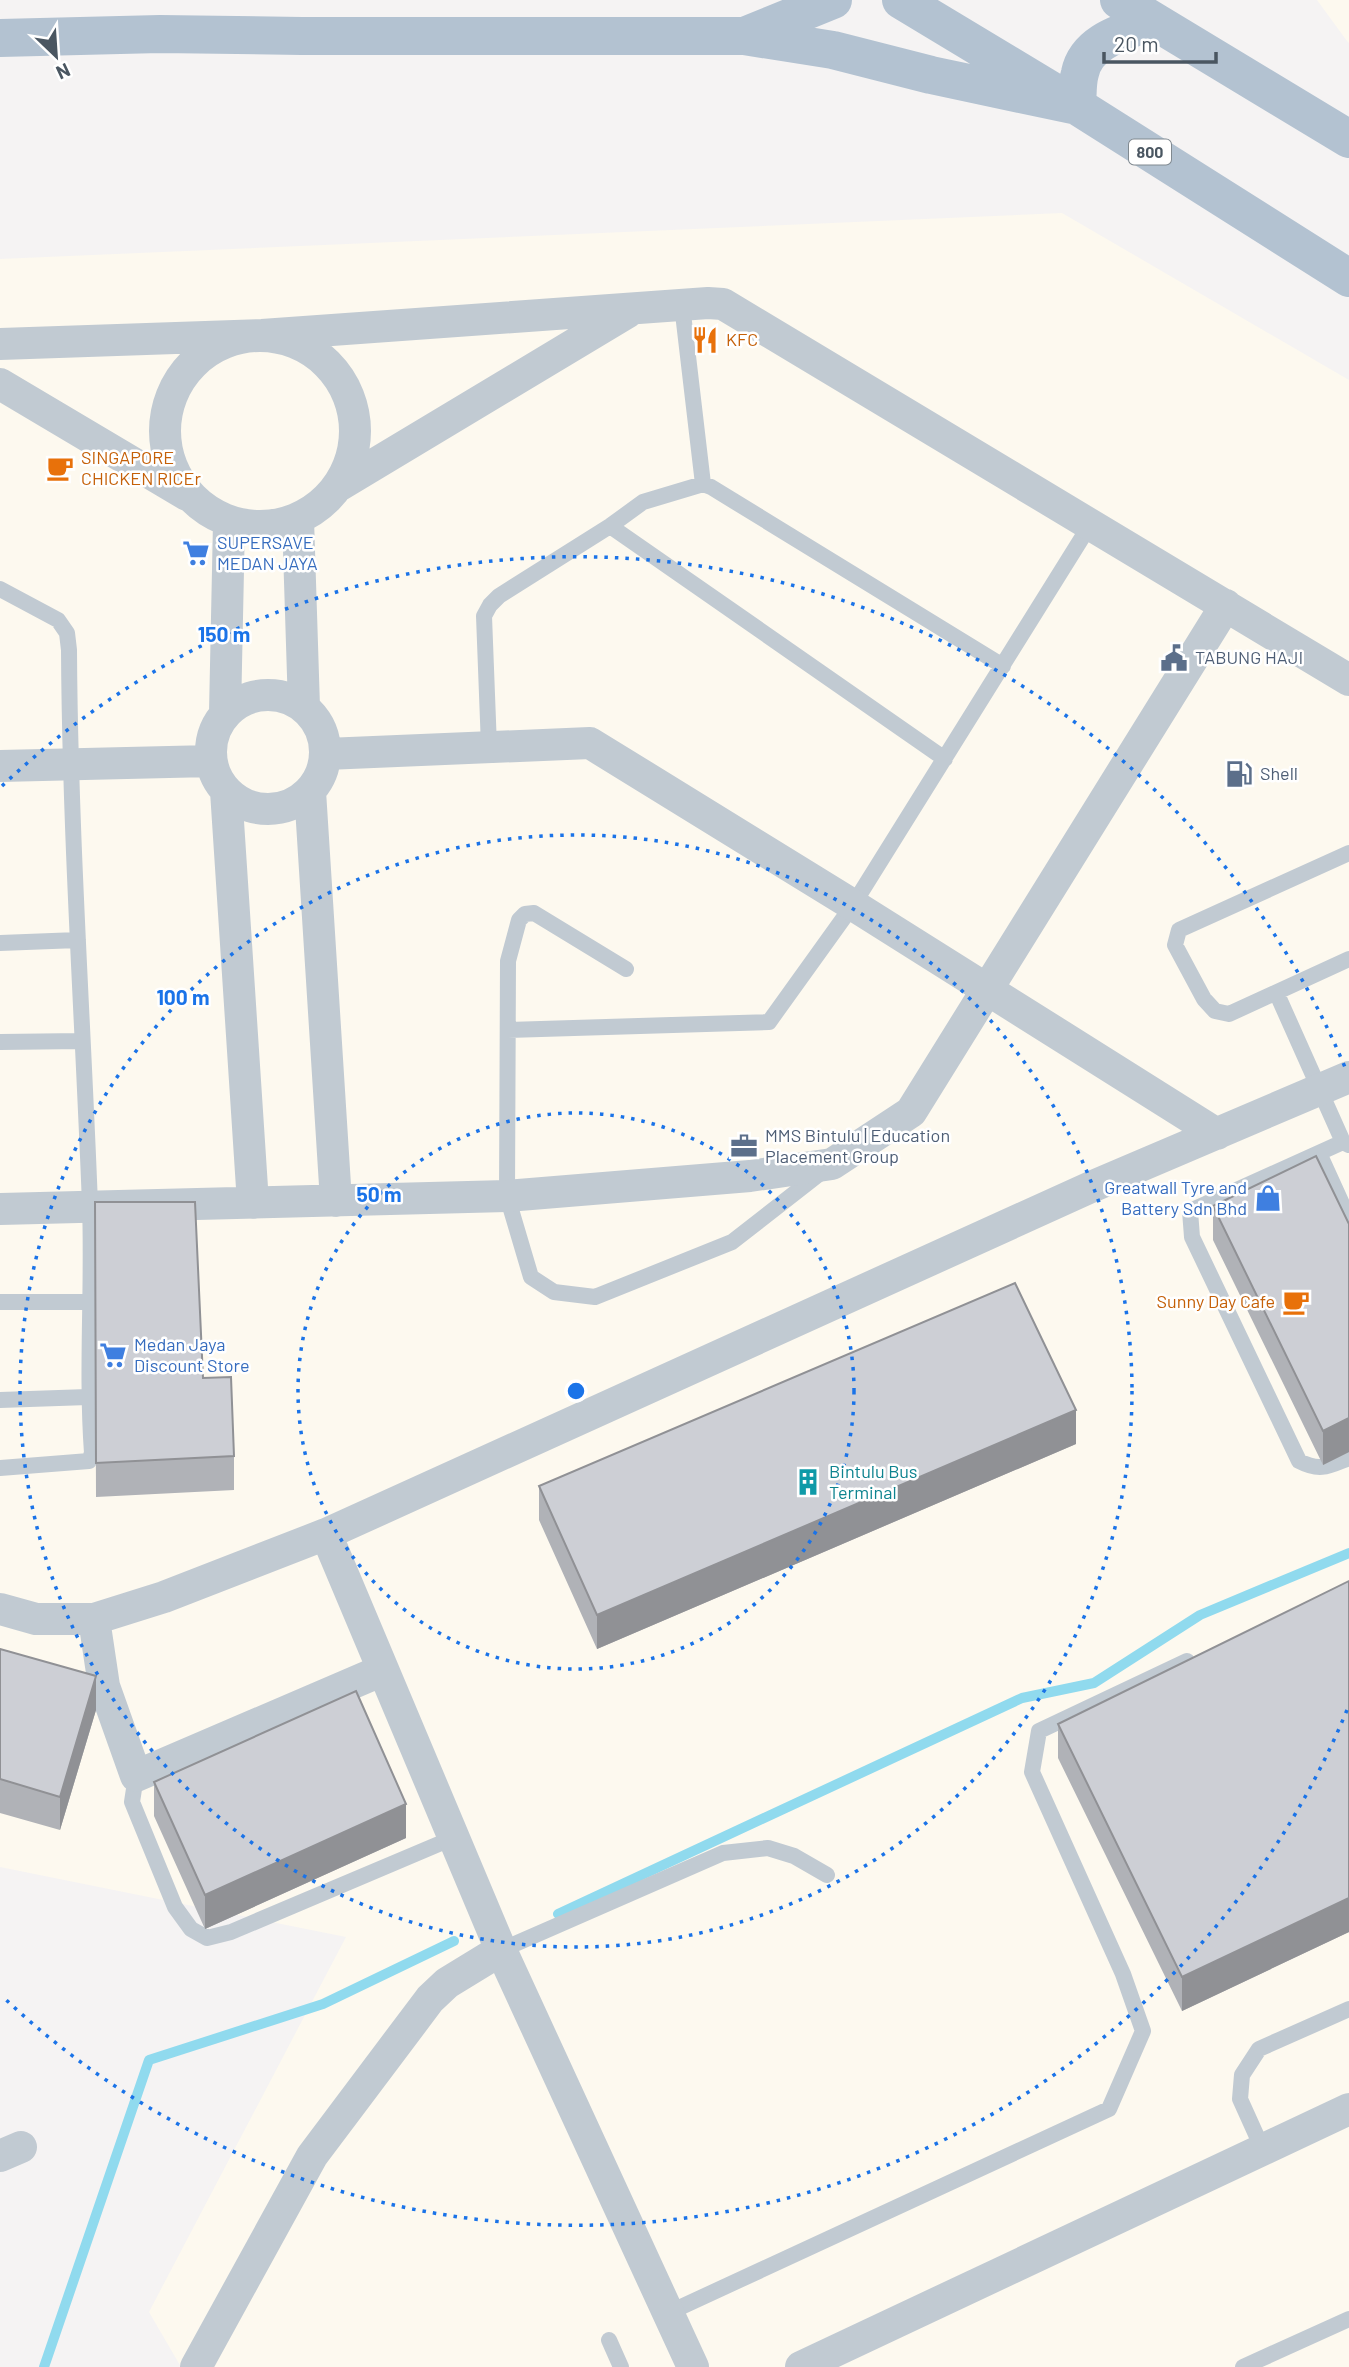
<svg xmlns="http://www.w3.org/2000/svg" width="1349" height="2367" viewBox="0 0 1349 2367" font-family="Barlow,sans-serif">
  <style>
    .commercial { fill: #fdf9ef }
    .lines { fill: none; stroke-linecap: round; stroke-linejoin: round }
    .stream { stroke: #90daee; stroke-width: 10 }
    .lane { stroke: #c1cad2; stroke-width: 16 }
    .street { stroke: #c1cad2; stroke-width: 32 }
    .primary { stroke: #b3c2d1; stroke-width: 38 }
    .wall { fill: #b0b2b7 }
    .shaded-wall { fill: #909195 }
    .building { fill: #cdcfd5; stroke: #909195; stroke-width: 2 }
    .ring { fill: none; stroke: #1a73e8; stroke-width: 3.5; stroke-dasharray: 3.5 7 }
    .labels { text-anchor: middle; stroke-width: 5; stroke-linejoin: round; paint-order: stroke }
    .shield { fill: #fff; stroke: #808990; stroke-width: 2 }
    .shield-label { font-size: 16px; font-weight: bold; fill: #4a5661 }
    .food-label { font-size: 18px; fill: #c56008; stroke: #fff; text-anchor: start }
    .shop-label { font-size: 18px; fill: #366cbe; stroke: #fff; text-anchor: start }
    .service-label { font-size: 18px; fill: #4e5e75; stroke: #fff; text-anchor: start }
    .culture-label { font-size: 18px; fill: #0d838f; stroke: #fff; text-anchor: start }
    .centre { fill: #1a73e8; stroke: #fff; stroke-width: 3.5 }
    .ring-label { font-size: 21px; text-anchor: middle; font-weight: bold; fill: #1a73e8; stroke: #fff; stroke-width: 5; stroke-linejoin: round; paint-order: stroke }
  </style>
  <rect width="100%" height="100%" fill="#f5f3f3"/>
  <!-- commercial -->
  <path class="commercial" d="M1317 0H1349V43L1347 41Z
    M1062 213 1349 380V2367H181L149 2312 346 1937 0 1867V259Z"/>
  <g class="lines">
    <!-- stream -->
    <path class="stream" d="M558 1914 1022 1698 1094 1683 1200 1615 1349 1553
      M44 2367 149 2060 323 2004 454 1941"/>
    <!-- lane -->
    <path class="lane" d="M682 305 703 484
      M610 526 945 759
      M0 589 58 620 67 633 69 650C70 835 83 1020 90 1205 93 1288 86 1371 92 1453L89 1461 0 1468
      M489 747 484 616 490 605 499 596 610 526 643 502 703 484 711 487 1003 666
      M1349 853 1179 930 1175 945 1204 999 1215 1011 1229 1014 1349 959
      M0 943 78 940
      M626 969 534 913 525 914 519 920 508 961 507 1196 531 1277 554 1292 595 1297 732 1242 823 1171
      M1277 994 1343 1142 1349 1145
      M508 1030 769 1022 853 905 1090 525
      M0 1042 82 1041
      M1343 1142 1190 1211 1192 1237 1299 1461C1320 1472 1329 1466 1349 1458
      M1319 1153 1349 1219
      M0 1302H92
      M0 1400 88 1397
      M136 1776 132 1802 175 1907 191 1929 207 1938 231 1932 453 1838
      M501 1950 723 1853 768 1848 794 1856 827 1875
      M1263 2150 1240 2099 1242 2075 1259 2049 1349 2009
      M668 2313 1109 2109 1143 2031 1123 1974 1032 1772 1039 1731 1187 1661
      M609 2340 621 2367
      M1243 2367 1349 2319"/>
    <!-- street -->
    <path class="street" d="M165 431a95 95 0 1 1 190 0a95 95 0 1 1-190 0Z
      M0 344 262 335 708 303 723 304 1349 680
      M0 384 187 495
      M340 485 628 312
      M298 519 304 707
      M211 752a57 57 0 1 1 114 0a57 57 0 1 1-114 0Z
      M225 713 229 522
      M326 754 590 743 853 905 1217 1134
      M0 766 211 761
      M226 791 253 1203
      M310 791 336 1201
      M0 1209 507 1196 750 1176 832 1164 911 1112 1226 605
      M326 1534 501 1950 693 2367
      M0 1609 36 1619H94L164 1597 326 1534 1091 1187 1349 1077
      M94 1619 104 1686 136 1776 383 1670
      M0 2156 21 2147
      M196 2367 312 2156 430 1999 447 1983 501 1950
      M801 2367 1349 2109"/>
    <!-- primary -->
    <path class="primary" d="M901 0 1077 106C1078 95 1077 83 1080 73 1087 40 1125 32 1153 21
      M1119 0 1349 139
      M744 36 833 0
      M0 38 160 34 302 36H744L833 50 931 75 1077 106 1349 278"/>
  </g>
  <!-- wall -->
  <path class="wall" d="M95 1202 203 1378 234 1456V1490L96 1497Z
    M1213 1206 1349 1224V1452L1323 1465 1213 1240Z
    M1076 1444 597 1649 539 1520V1486Z
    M1349 1581V1932L1182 2011 1058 1758V1724Z
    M0 1649 96 1710 60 1830 0 1813Z
    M154 1782 406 1838 205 1929 154 1816Z"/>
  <!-- shaded-wall -->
  <path class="shaded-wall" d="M1076 1410V1444L597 1649V1615Z
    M1349 1418V1452L1323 1465V1431Z
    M96 1676V1710L60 1830V1797Z
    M406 1804V1838L205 1929V1895Z
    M1349 1898V1932L1182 2011V1977Z"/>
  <!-- building -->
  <path class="building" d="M1316 1156 1349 1224V1418L1323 1431 1213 1206Z
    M95 1202H195L203 1378 231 1377 234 1456 96 1463Z
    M1015 1283 1076 1410 597 1615 539 1486Z
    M1349 1581V1898L1182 1977 1058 1724Z
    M0 1649 96 1676 60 1797 0 1779Z
    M356 1691 406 1804 205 1895 154 1782Z"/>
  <!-- distance rings -->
  <g class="ring">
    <circle cx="576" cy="1391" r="278"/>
    <circle cx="576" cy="1391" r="556"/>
    <path d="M1347 1710A834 834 0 0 1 2 1996M2 786A834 834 0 0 1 1347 1072"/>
  </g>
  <!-- icons -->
  <defs>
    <symbol id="restaurant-bare" viewBox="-9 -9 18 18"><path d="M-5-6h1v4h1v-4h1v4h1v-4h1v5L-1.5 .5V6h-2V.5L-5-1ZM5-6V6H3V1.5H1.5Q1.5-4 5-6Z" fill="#e8710a" stroke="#fff" stroke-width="2.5" paint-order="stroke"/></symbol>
    <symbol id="cafe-bare" viewBox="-9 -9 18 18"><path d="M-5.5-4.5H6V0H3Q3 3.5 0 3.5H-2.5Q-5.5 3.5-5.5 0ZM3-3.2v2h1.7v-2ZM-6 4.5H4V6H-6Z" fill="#e8710a" stroke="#fff" stroke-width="2.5" paint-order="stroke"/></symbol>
    <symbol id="supermarket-bare" viewBox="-9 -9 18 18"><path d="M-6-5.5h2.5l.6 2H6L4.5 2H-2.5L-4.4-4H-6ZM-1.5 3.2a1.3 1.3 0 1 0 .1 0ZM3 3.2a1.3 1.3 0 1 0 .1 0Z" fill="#3f7fe0" stroke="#fff" stroke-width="2.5" paint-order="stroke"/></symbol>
    <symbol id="civic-bare" viewBox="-9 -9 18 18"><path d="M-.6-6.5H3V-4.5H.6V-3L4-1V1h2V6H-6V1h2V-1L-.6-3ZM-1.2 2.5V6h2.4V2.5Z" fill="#5c6f8a" stroke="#fff" stroke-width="2.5" paint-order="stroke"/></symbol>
    <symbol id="fuel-bare" viewBox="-9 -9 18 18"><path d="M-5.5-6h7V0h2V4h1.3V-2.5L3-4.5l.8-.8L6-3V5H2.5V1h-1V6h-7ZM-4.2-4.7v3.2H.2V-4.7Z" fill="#5c6f8a" stroke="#fff" stroke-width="2.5" paint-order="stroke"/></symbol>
    <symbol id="office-bare" viewBox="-9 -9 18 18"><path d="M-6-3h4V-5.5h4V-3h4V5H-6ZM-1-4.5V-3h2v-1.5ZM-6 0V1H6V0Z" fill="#5c6f8a" stroke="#fff" stroke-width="2.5" paint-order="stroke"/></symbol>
    <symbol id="shop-bare" viewBox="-9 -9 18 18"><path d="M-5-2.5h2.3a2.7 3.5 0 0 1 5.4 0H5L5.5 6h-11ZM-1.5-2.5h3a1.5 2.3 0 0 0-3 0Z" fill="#3f7fe0" stroke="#fff" stroke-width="2.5" paint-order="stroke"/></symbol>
    <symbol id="building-bare" viewBox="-9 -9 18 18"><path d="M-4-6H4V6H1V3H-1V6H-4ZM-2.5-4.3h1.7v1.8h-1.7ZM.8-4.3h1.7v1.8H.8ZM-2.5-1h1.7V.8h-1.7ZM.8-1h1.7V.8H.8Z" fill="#0f9aa8" stroke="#fff" stroke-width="2.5" paint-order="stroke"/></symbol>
  </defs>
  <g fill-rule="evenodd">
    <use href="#restaurant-bare" x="686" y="321" width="38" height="38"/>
    <use href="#cafe-bare" x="41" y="449" width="38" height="38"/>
    <use href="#supermarket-bare" x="177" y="534" width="38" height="38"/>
    <use href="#civic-bare" x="1155" y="639" width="38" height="38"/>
    <use href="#fuel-bare" x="1220" y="755" width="38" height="38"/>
    <use href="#office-bare" x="725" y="1127" width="38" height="38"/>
    <use href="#shop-bare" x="1249" y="1179" width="38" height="38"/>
    <use href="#cafe-bare" x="1277" y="1283" width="38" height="38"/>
    <use href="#supermarket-bare" x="94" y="1336" width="38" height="38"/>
    <use href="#building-bare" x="789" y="1463" width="38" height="38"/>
  </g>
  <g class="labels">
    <!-- shield labels -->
    <rect class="shield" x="1129" y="139.5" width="42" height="25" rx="5"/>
    <g class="shield-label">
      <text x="1150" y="158">800</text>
    </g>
    <!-- food labels -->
    <g class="food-label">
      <text x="726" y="346">KFC</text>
      <text x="81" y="464">SINGAPORE<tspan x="81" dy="21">CHICKEN RICEr</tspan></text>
      <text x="1275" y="1308" text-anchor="end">Sunny Day Cafe</text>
    </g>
    <!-- shop labels -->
    <g class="shop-label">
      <text x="217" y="549">SUPERSAVE<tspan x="217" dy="21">MEDAN JAYA</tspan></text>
      <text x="1247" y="1194" text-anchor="end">Greatwall Tyre and<tspan x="1247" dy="21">Battery Sdn Bhd</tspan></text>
      <text x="134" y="1351">Medan Jaya<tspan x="134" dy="21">Discount Store</tspan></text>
    </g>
    <!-- service labels -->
    <g class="service-label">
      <text x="1195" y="664">TABUNG HAJI</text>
      <text x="1260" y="780">Shell</text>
      <text x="765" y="1142">MMS Bintulu | Education<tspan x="765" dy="21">Placement Group</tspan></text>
    </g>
    <!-- culture labels -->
    <g class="culture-label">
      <text x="829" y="1478">Bintulu Bus<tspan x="829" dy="21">Terminal</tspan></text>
    </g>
  </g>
  <circle cx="576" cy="1391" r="10" class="centre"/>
  <g class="ring-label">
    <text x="224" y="642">150 m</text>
    <text x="183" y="1005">100 m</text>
    <text x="379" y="1202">50 m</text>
  </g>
  <!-- north arrow -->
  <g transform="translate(56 56) rotate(155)" stroke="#ffffff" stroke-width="5" paint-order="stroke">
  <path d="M0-5L12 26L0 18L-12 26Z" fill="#4a5661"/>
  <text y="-10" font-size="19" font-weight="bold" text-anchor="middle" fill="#4a5661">N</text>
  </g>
  <!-- scale -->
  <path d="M1104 52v10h112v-10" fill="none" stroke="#4a5661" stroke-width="3.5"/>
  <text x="1114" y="52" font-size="21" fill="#4a5661" stroke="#ffffff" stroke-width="5" paint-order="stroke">20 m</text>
</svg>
